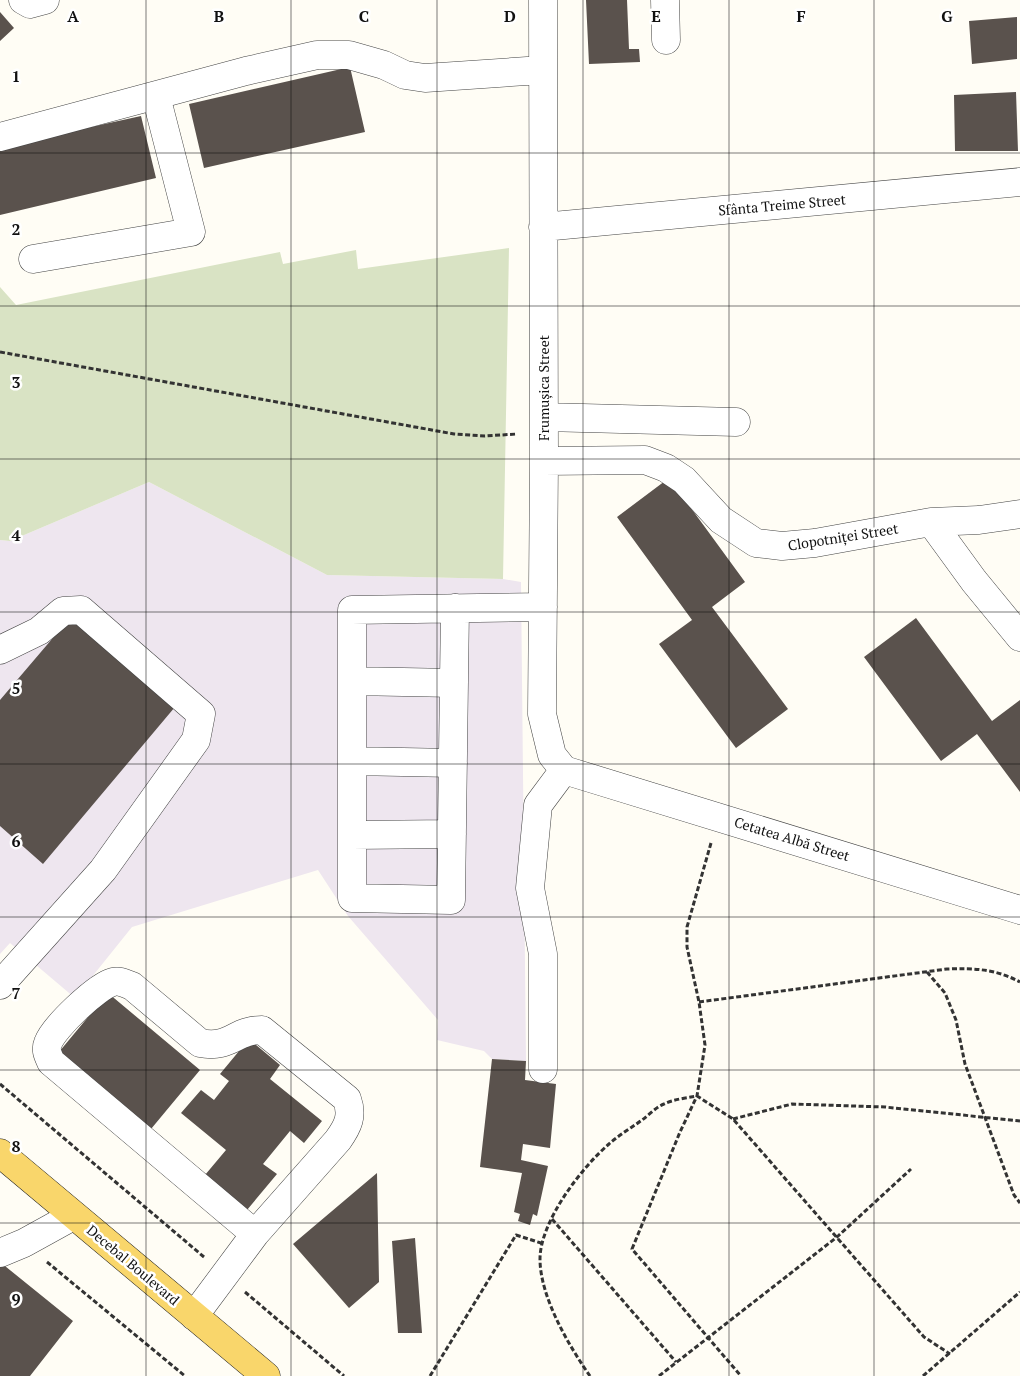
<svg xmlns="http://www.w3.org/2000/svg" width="1020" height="1376" viewBox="0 0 1020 1376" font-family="'PT Serif',serif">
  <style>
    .industrial { fill: #eee6ef }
    .cemetery { fill: #d9e3c4 }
    .building { fill: #5a524d }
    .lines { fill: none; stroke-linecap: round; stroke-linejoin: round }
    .minor-casing { stroke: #444; stroke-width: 29 }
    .major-casing { stroke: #222; stroke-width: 29 }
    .path { stroke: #333; stroke-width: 3; stroke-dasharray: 5 2.5; stroke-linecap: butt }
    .minor { stroke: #fff; stroke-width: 28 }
    .major { stroke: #f9d66b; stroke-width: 28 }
    .grid { fill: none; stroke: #111; stroke-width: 1; stroke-opacity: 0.55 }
    .labels { text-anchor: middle; stroke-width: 5; stroke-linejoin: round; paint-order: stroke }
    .street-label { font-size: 14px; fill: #111; stroke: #fff }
    .grid-label { font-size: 16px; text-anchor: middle; font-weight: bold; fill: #111; stroke: #fff; stroke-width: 5; stroke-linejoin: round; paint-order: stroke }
  </style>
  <rect width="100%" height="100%" fill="#fffdf5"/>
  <!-- industrial -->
  <path class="industrial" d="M149 482 327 575 503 579 521 582 526 1061 492 1059 484 1051 437 1040 438 1020 348 916 318 870 132 927 75 998 10 943 0 954V540L10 541Z"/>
  <!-- cemetery -->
  <path class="cemetery" d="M509 248 503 579 327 575 149 482 10 541 0 540V287L16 305 280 252 283 264 356 250 358 269Z"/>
  <!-- building -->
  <path class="building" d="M586 0H627L629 49H639L640 62 589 64Z
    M0 12 14 28 0 41Z
    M1017 17V59L972 64 969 21Z
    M350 67 365 132 204 168 189 104Z
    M1016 92 1018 151H955L954 95Z
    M141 116 156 178 0 215V147Z
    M669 478 745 582 712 607 788 709 736 748 659 644 692 620 617 517Z
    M75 612 180 701 43 864 0 826V700Z
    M916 618 992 721 1020 700V792L977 734 941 761 864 657Z
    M108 993 200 1070 151 1129 59 1052Z
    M249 1039 280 1065 270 1079 322 1121 304 1143 290 1131 263 1164 277 1174 247 1210 205 1175 226 1150 181 1113 201 1090 214 1100 229 1081 220 1074Z
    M492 1059 526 1061 525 1080 556 1084 550 1148 523 1144 521 1160 548 1166 537 1216 533 1214 530 1225 518 1221 520 1214 514 1212 522 1173 480 1167Z
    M377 1173 379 1282 349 1308 293 1244Z
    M415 1238 422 1333H398L392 1241Z
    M0 1262 73 1321 30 1376H0Z"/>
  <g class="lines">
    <defs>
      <path id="minor" d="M23 0 30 4 45 0
        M543 0 544 461 542 714 552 755 564 770
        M665 0 666 40
        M0 137 246 71 317 55H349L384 65 405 75 425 78 542 70
        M543 227 1020 182
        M33 259 191 232 156 96
        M544 417 736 422
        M544 461 645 460 666 468 684 480 721 520 756 543 782 546 815 543 931 522 979 520 1020 514
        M931 522 974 581 1020 637
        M455 608 451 900 352 898V610L543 607
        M0 650 39 631 63 611 81 610 201 714 196 740 103 870 0 985
        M352 681 454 683
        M352 761 453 763
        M564 770 1020 910
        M352 835 452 834
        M543 1069V954L530 888 538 805 564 770
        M0 1253 24 1243 73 1216
        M194 1316 255 1234 338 1140C348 1126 353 1116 347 1099L262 1030C234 1030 231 1049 200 1043L132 986C126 984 120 980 113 982 97 986 54 1027 48 1043 45 1050 48 1055 51 1062L255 1234"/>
      <path id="major" d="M0 1153 266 1376"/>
    </defs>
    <!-- minor casing -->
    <use href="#minor" class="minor-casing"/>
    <!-- major casing -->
    <use href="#major" class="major-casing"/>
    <!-- path -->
    <path class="path" d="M0 352 454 434 485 436 517 434
      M711 843 687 927V947L699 1002 705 1045 697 1096 680 1132 632 1249 741 1376
      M927 972 945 993 956 1020 965 1064 1014 1195 1020 1203
      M699 1002 947 969C974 968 996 969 1020 982
      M0 1084 204 1257
      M733 1119 792 1104 885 1107 1020 1121
      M552 1219 676 1362
      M47 1262 185 1376
      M245 1292 344 1376
      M430 1376 516 1235 541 1243
      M590 1376C569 1346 540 1297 540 1259 540 1222 581 1168 609 1144 619 1135 631 1128 642 1120 649 1115 656 1107 664 1104 674 1099 687 1098 697 1096L733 1119 924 1337 950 1354
      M659 1376 837 1237 911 1169
      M923 1376 1020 1292"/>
    <!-- minor -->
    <use href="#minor" class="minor"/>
    <!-- major -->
    <use href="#major" class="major"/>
  </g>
  <!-- grid -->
  <path class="grid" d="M146 0V1376M291 0V1376M437 0V1376M583 0V1376M729 0V1376M874 0V1376M0 153H1020M0 306H1020M0 459H1020M0 612H1020M0 764H1020M0 917H1020M0 1070H1020M0 1223H1020"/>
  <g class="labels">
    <!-- street labels -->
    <g class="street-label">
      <text transform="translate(782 205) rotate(-5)" y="5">Sfânta Treime Street</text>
      <text transform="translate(544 388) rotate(-90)" y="5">Frumușica Street</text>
      <text transform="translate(843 537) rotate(-9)" y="5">Clopotniței Street</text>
      <text transform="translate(792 839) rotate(17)" y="5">Cetatea Albă Street</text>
      <text transform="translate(133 1265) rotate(40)" y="5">Decebal Boulevard</text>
    </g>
  </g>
  <g class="grid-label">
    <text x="73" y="22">A</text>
    <text x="219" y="22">B</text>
    <text x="364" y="22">C</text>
    <text x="510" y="22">D</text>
    <text x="656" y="22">E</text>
    <text x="801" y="22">F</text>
    <text x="947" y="22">G</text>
    <text x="16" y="82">1</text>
    <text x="16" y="235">2</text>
    <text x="16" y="388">3</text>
    <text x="16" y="541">4</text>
    <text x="16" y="694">5</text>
    <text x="16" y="847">6</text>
    <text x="16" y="999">7</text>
    <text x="16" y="1152">8</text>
    <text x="16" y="1305">9</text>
  </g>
</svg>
